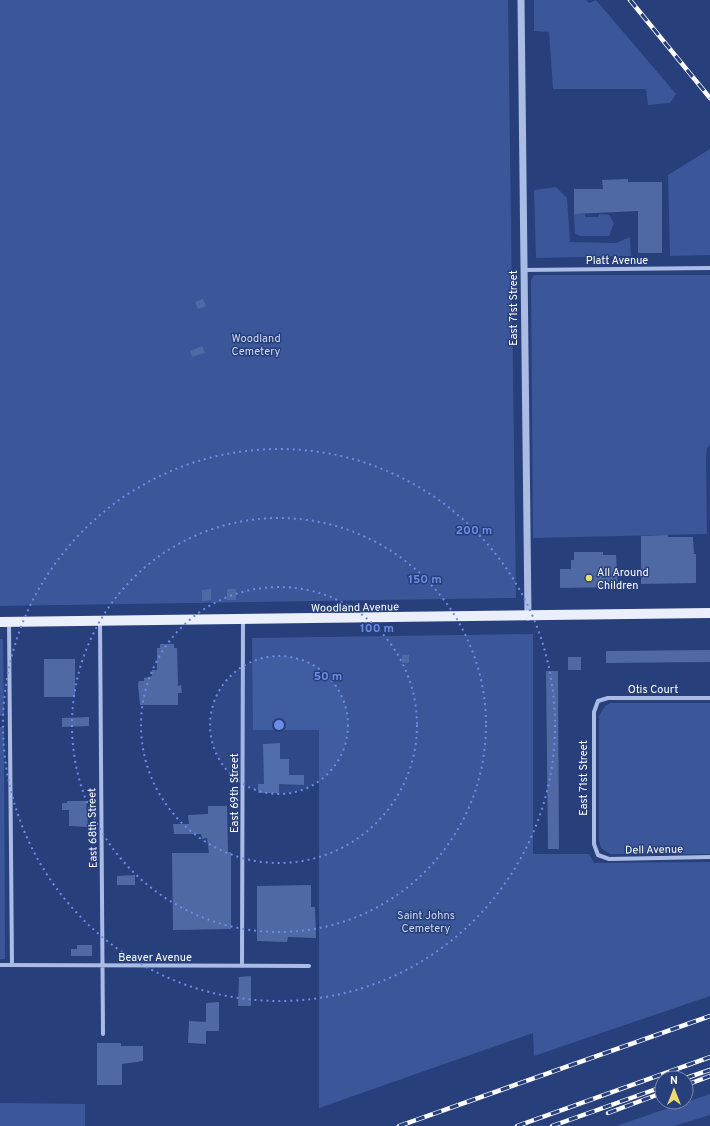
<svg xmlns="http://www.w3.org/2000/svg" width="710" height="1126" viewBox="0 0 710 1126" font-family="Overpass,sans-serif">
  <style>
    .green { fill: #3b5799 }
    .building { fill: #4f69a4 }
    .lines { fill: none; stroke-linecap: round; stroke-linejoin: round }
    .minor { stroke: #abbce4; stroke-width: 4 }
    .tertiary { stroke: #abbce4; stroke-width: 7 }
    .primary { stroke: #ebeffc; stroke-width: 10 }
    .rail-casing { stroke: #fff; stroke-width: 4.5 }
    .rail { stroke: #273f7b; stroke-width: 3; stroke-dasharray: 9; stroke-linecap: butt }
    .ring { fill: none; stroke: #6c8ce6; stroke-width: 2; stroke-dasharray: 2 4 }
    .poi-dot { fill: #ecdb71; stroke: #273f7b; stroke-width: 1.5 }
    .labels { text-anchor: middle; stroke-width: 3; stroke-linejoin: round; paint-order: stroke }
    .street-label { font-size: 11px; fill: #fff; stroke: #273f7b }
    .park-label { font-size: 11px; fill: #ced9f3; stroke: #273f7b }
    .poi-label { font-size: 11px; fill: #fff; stroke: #273f7b; text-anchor: start }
    .centre { fill: #6c8ce6; stroke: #273f7b; stroke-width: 2 }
    .ring-label { font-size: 12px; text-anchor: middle; font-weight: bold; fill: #6c8ce6; stroke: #273f7b; stroke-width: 3; stroke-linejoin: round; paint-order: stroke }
  </style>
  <rect width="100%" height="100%" fill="#273f7b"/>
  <!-- green -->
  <path class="green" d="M0 0H508L516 598 0 606Z
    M534 0H586L589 3 596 0 676 94 670 103 648 105 646 89H553L549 32 534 31Z
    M710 149V255L670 256 668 175Z
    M556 187 567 198 570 242 616 243 630 237 631 256 536 258 534 190Z
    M574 214H585V217H598L599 214 609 215 614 223 609 236H581L575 234Z
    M534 275H710V445L707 448 706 459 707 534 533 538 531 280Z
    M533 634V854H589L594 863 710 862V996L534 1056 533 1033 319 1108V730H253L252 638Z
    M0 639H3L4 716H0Z
    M610 703H710V854H610L601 848 599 840V716L605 706Z
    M0 727H4L5 959H0Z
    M710 1094V1115L674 1126H616Z
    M0 1103 85 1104V1126H0Z"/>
  <!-- building -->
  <path class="building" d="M628 179V182H662V253H638V211L574 214V189H603L602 180Z
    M203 299 206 306 198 309 195 302Z
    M202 346 205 353 192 357 190 351Z
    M668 535V537H693L694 554H696V583L641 584V536Z
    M574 552H603V555H616L618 587 560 588V569H571V560H574Z
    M211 589V600L202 601V590Z
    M227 589H236V600H227Z
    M160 644H174V648H177L178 686 181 685 182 693H178V705H140L138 684 139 681H144V678L152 676V670H157V648H160Z
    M710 650V662L606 663V651Z
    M402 655H409V663H402Z
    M568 657H581V670H568Z
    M44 659H75V697H44Z
    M546 671H558L559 849H548Z
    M89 717V726L62 727V718Z
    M280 743V759H289V775H304V785L279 784V793H258V784H264L263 744Z
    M67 801H86L88 827 69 826V810H62V803H67Z
    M208 806H227L228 852H231V929L173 930 172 853H209L207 838 202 839 201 834H174L173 824H189L188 815 208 814Z
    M135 875V885H117V876Z
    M311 885V907H315L316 938 288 937 287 942 257 941V886Z
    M77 945H92V956H71V949H77Z
    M251 976V1006H238L239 977Z
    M219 1002V1031H206V1044L188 1043 189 1021 206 1022V1003Z
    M97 1043H121V1046H143V1061L122 1064V1085H97Z"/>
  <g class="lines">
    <!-- minor -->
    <path class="minor" d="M524 270 710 268
      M9 622 12 965
      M100 622 103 1034
      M710 698H608L598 701 594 712V844L598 855 609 859 710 857
      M0 965 309 966
      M242 966 243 620"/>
    <!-- tertiary -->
    <path class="tertiary" d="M521 0 528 617"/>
    <!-- primary -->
    <path class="primary" d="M0 622 710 613"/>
    <defs>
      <path id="rail" d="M630 0 710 98
        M686 1078 710 1070
        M686 1085 710 1076
        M608 1113 662 1093
        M399 1126 710 1016
        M517 1126 710 1057
        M552 1126 662 1087"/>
    </defs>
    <!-- rail casing -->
    <use href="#rail" class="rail-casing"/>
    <!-- rail -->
    <use href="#rail" class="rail"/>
  </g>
  <!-- distance rings -->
  <circle cx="279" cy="725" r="69" fill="#6c8ce6" fill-opacity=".12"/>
  <g class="ring">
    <circle cx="279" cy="725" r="69"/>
    <circle cx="279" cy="725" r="138"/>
    <circle cx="279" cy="725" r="207"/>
    <circle cx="279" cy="725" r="276"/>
  </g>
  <!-- markers -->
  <circle class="poi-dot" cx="589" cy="578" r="4"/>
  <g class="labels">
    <!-- street labels -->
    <g class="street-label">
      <text x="617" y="264">Platt Avenue</text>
      <text transform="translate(513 308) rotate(-90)" y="4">East 71st Street</text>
      <text transform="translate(355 607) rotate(-1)" y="4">Woodland Avenue</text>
      <text x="653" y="693">Otis Court</text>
      <text transform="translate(583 778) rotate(-90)" y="4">East 71st Street</text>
      <text transform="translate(234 793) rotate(-90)" y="4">East 69th Street</text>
      <text transform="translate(92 828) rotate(-91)" y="4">East 68th Street</text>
      <text transform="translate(654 849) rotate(-1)" y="4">Dell Avenue</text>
      <text x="155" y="961">Beaver Avenue</text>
    </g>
    <!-- park labels -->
    <g class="park-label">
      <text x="256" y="342">Woodland<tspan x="256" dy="13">Cemetery</tspan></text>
      <text x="426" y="919">Saint Johns<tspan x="426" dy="13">Cemetery</tspan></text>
    </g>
    <!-- poi labels -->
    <g class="poi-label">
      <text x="597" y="576">All Around<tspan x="597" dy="13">Children</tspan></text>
    </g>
  </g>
  <circle cx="279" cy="725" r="6" class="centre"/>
  <g class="ring-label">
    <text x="474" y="534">200 m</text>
    <text x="425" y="583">150 m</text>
    <text x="377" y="632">100 m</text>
    <text x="328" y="680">50 m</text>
  </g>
  <!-- north arrow -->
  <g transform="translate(674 1090)"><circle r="19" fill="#273f7b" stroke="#7d8cb0"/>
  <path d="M0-3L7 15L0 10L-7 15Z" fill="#ecdb71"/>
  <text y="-6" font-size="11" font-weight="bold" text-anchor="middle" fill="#ffffff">N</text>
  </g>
</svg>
